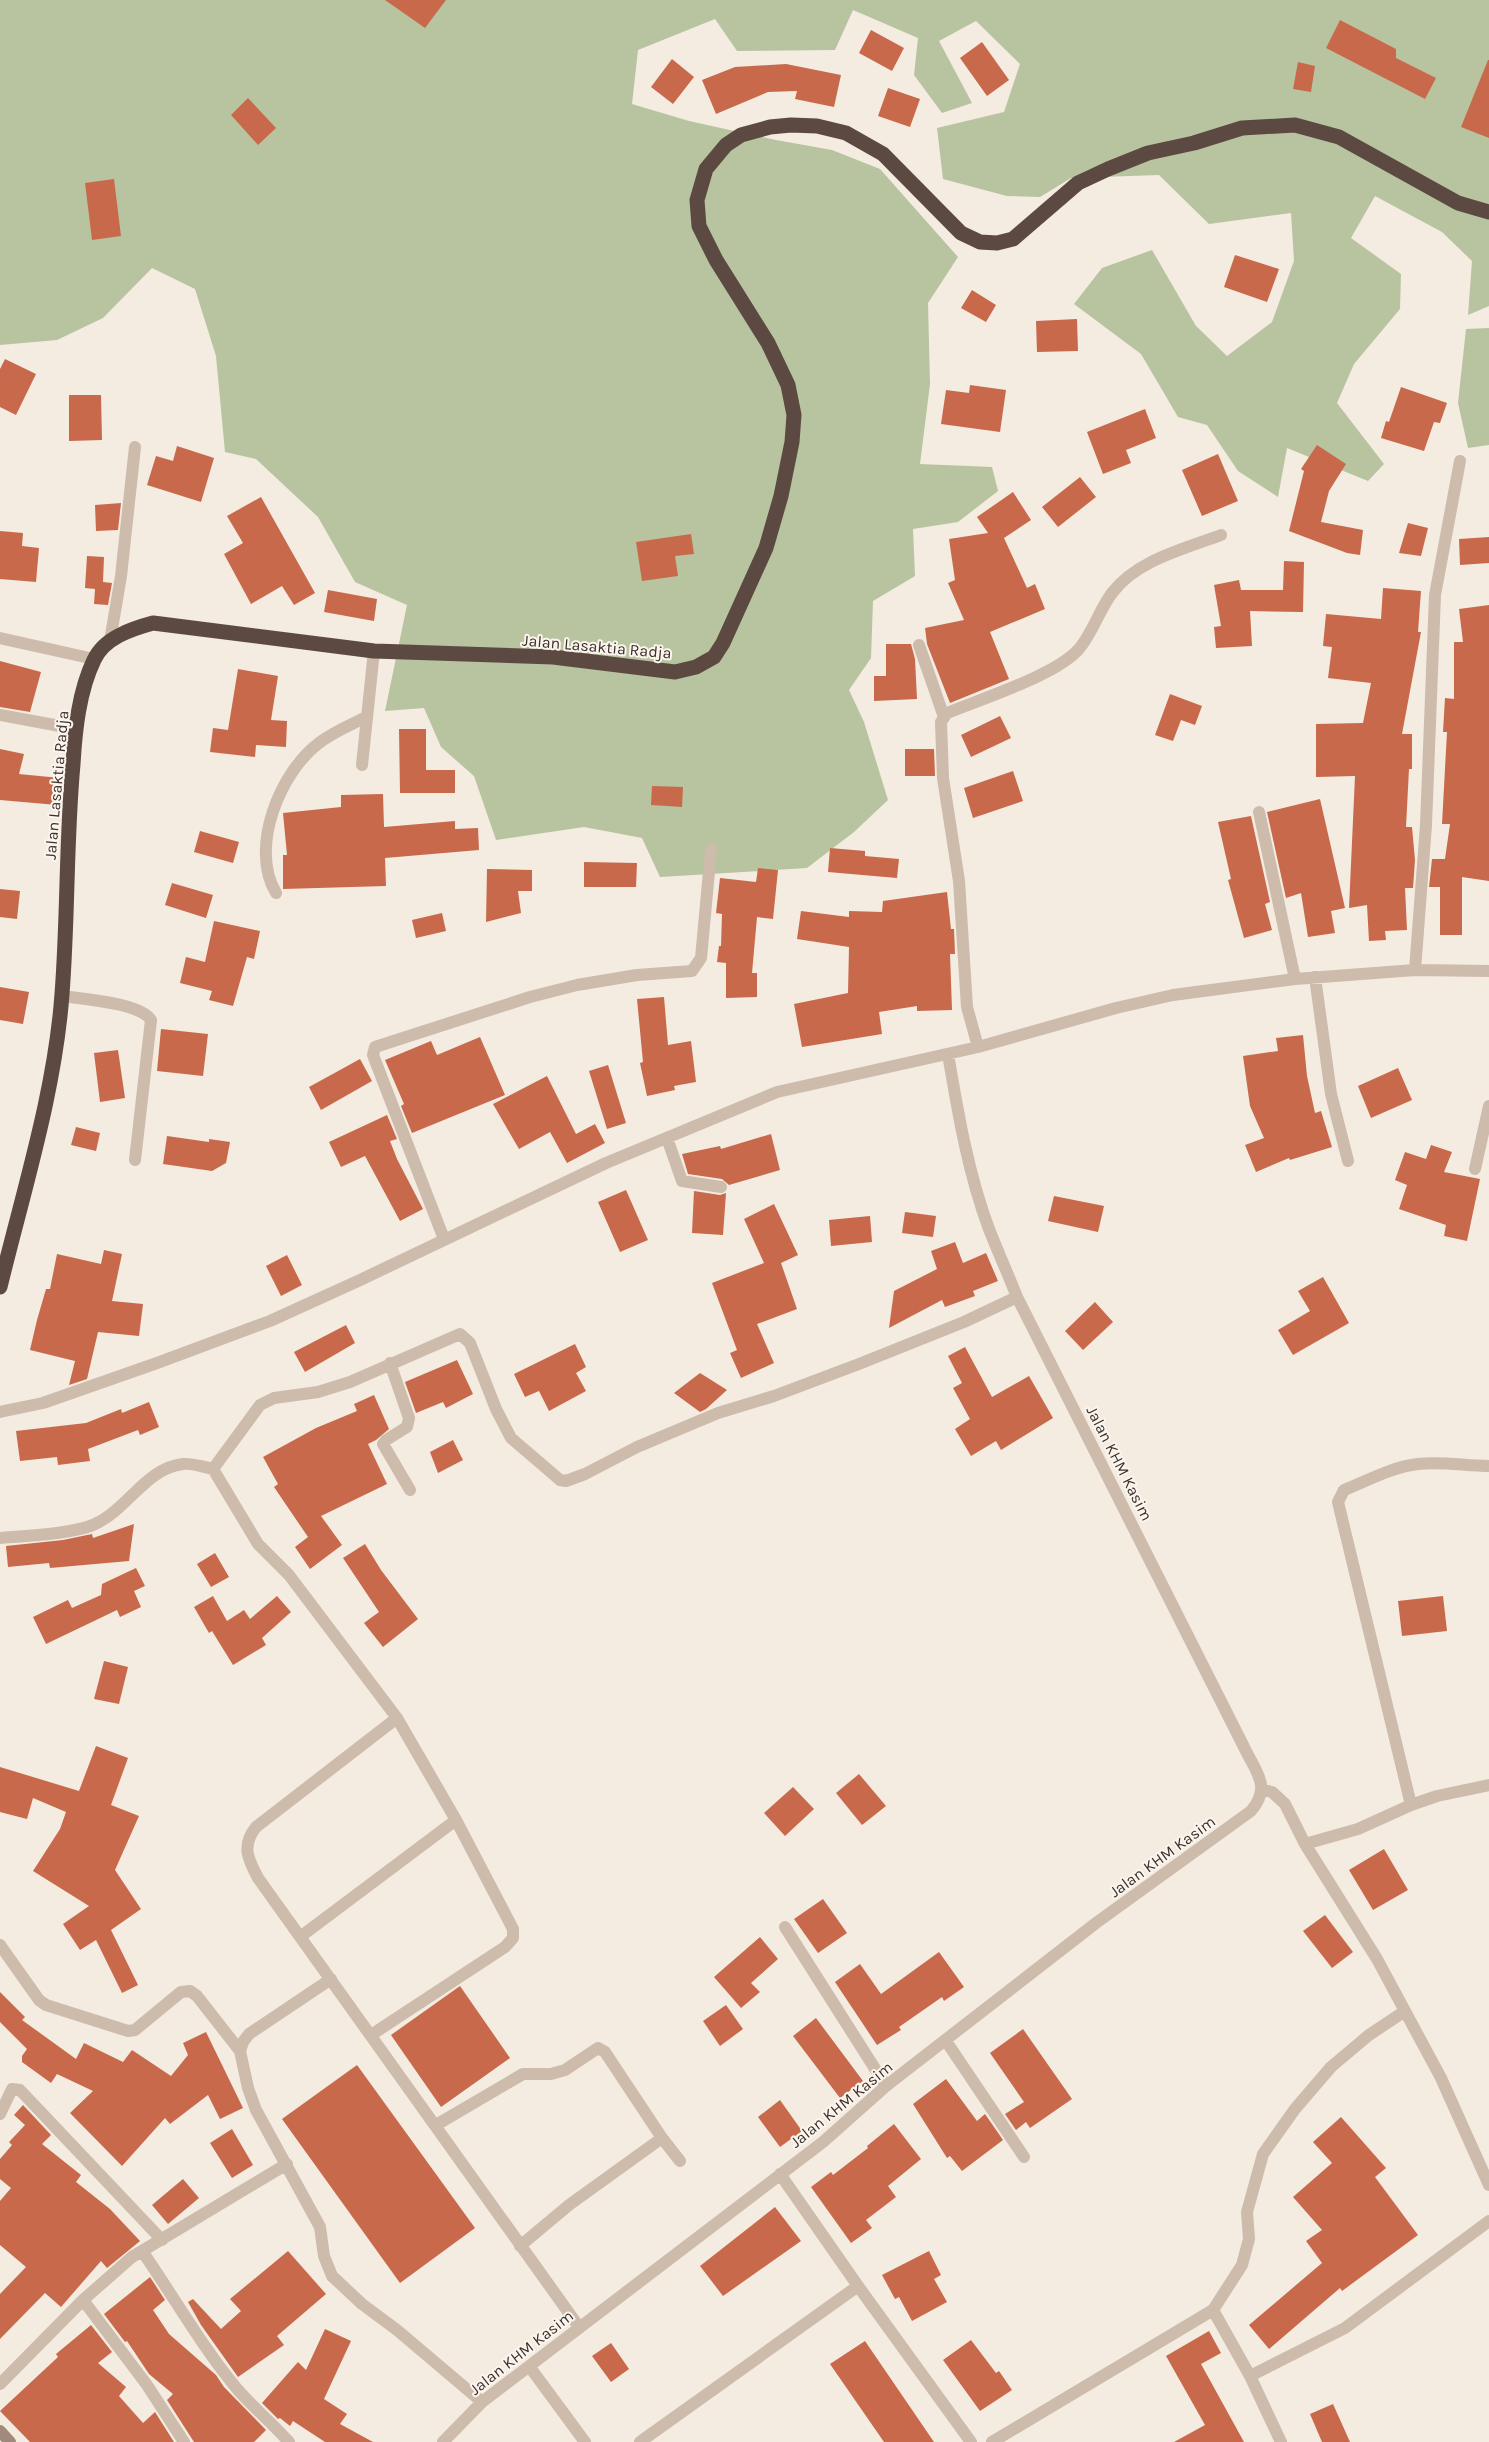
<svg xmlns="http://www.w3.org/2000/svg" width="1489" height="2442" viewBox="0 0 1489 2442" font-family="Karla,sans-serif">
  <style>
    .green { fill: #b8c4a0 }
    .building { fill: #c8694b }
    .lines { fill: none; stroke-linecap: round; stroke-linejoin: round }
    .street { stroke: #cdbbac; stroke-width: 12 }
    .secondary { stroke: #a18a7d; stroke-width: 12 }
    .highway { stroke: #5c4a42; stroke-width: 15 }
    .labels { text-anchor: middle; stroke-width: 4; stroke-linejoin: round; paint-order: stroke }
    .street-label { font-size: 16px; fill: #3b302b; stroke: #fbf5ee }
  </style>
  <rect width="100%" height="100%" fill="#f4ebe1"/>
  <!-- green -->
  <path class="green" d="M0 0H1489V306L1468 315 1472 261 1442 232 1375 196 1351 238 1401 274 1400 309 1354 364 1337 403 1384 464 1368 481 1287 448 1278 497 1238 471 1207 425 1178 417 1141 354 1074 304 1102 268 1152 250 1196 326 1227 356 1272 322 1294 261 1291 213 1209 224 1159 175 1071 178 1040 197 1007 196 943 179 937 128 1004 112 1020 64 976 21 939 41 972 103 942 113 914 75 918 38 853 10 835 50 737 51 715 19 638 50 632 104 689 121 776 140 832 150 880 169 958 257 928 303 930 384 920 464 992 467 998 491 958 522 913 529 915 576 873 601 871 658 849 690 864 722 888 800 854 832 807 868 660 877 642 838 584 827 496 840 474 776 441 747 424 708 385 711 407 605 355 582 318 517 256 459 225 452 216 356 195 289 152 268 103 318 57 340 0 345Z
    M1489 328V445L1468 448 1458 403 1466 329Z"/>
  <!-- building -->
  <path class="building" d="M385 0H446L425 28Z
    M1340 20 1396 49V58L1436 78 1425 99 1326 48Z
    M871 30 904 48 892 71 859 53Z
    M982 42 1009 80 987 96 960 58Z
    M672 59 694 77 673 104 651 87Z
    M1488 60H1489V138L1461 127Z
    M1298 62 1315 66 1311 92 1293 89Z
    M786 64 841 75 834 107 795 99 797 91 768 92 716 114 702 80 735 67Z
    M888 88 920 99 910 127 878 116Z
    M248 98 276 128 258 145 231 115Z
    M114 179 121 236 92 240 85 183Z
    M1235 255 1279 269 1267 302 1224 287Z
    M972 290 996 305 986 322 961 308Z
    M1077 319 1078 351 1037 352 1036 321Z
    M5 359 36 374 16 415 0 407V369Z
    M970 385 1006 390 1000 432 941 424 946 390 969 393Z
    M1401 387 1447 403 1440 423 1434 422 1424 451 1381 438 1386 421 1389 422Z
    M69 395H101L102 440 69 441Z
    M1145 409 1156 438 1126 450 1131 463 1103 474 1087 432Z
    M1317 445 1346 464 1329 491 1321 522 1363 530 1360 555 1347 553 1289 531 1304 471 1301 469Z
    M177 446 214 458 201 502 147 485 156 456 173 461Z
    M1218 454 1238 501 1202 516 1182 470Z
    M1080 477 1096 497 1058 527 1042 507Z
    M1013 492 1031 520 1004 538 1027 588 1035 584 1045 609 990 632 1009 679 950 703 927 644 925 628 964 620 948 583 955 580 949 539 988 533 977 517Z
    M261 497 315 593 294 605 282 586 251 604 224 554 243 543 227 516Z
    M121 503 118 530 96 531 95 505Z
    M1408 523 1428 528 1421 556 1399 553Z
    M0 531 23 533 22 546 39 548 36 582 0 579Z
    M691 534 694 554 675 556 678 576 642 581 636 542Z
    M1489 537V563L1460 565 1459 539Z
    M87 556 104 557 103 582 112 583 108 605 94 604 95 589 85 588Z
    M1284 561 1304 562 1303 612 1250 611 1252 646 1216 648 1214 627 1221 626 1214 585 1239 580 1241 590H1283Z
    M1383 588 1421 591 1418 632H1421L1402 734H1412V769H1409L1406 827H1412L1415 860 1413 888H1405L1407 930 1385 931 1386 940 1369 941 1367 905 1349 908 1355 776 1316 777V724L1363 723 1371 683 1328 678 1332 647 1323 646 1326 614 1381 619Z
    M328 590 377 599 374 621 324 612Z
    M1489 605V881L1462 877V935H1440V887H1429L1432 859H1445L1450 824H1442L1447 732H1443L1445 698 1454 699V642H1463L1459 609Z
    M886 644H911L915 659 917 699 874 701V676H886Z
    M0 661 41 672 30 712 0 707Z
    M238 669 278 676 271 720 287 721 286 747 256 745 255 757 210 752 213 728 228 730Z
    M1170 694 1202 706 1195 725 1181 720 1173 741 1155 735Z
    M1000 716 1011 738 971 757 961 735Z
    M399 729H426V770H455V793H400Z
    M0 749 24 754 19 774 60 778 57 805 0 800Z
    M905 749H934L935 776H905Z
    M1013 771 1023 801 973 818 964 788Z
    M652 786 683 787 682 807 651 805Z
    M383 794 384 827 455 821V829L478 828 479 850 385 858 386 886 283 889V855H287L283 813 341 807V795Z
    M1320 799 1345 908 1331 911 1335 933 1308 937 1301 893 1286 898 1267 812Z
    M1251 816 1270 902 1265 904 1272 930 1244 938 1228 880 1231 879 1218 822Z
    M200 831 239 842 233 863 194 852Z
    M830 848 865 851V856L899 859 897 878 828 872Z
    M584 862 637 863 636 887H584Z
    M758 868 778 870 773 919 757 917 752 973H757V997L726 998V963L717 962 719 946H721L722 914 716 913 720 878 756 882Z
    M487 869 532 870V891H518L521 913 486 922Z
    M172 883 213 895 206 918 165 905Z
    M0 889 20 891 17 919 0 917Z
    M947 892 951 929H954L955 954H950L952 1010 917 1011V1006L879 1012 882 1034 802 1047 794 1004 848 993 849 947 797 939 801 911 849 917V911L882 912 883 901Z
    M442 913 446 931 416 938 412 920Z
    M214 921 260 931 254 959 247 957 233 1006 209 1000 212 991 180 983 186 957 205 962Z
    M0 987 29 992 23 1024 0 1020Z
    M664 997 668 1045 691 1041 696 1082 674 1086 675 1090 647 1096 640 1063 643 1062 637 999Z
    M161 1029 208 1034 203 1076 157 1071Z
    M1303 1035 1307 1076 1315 1113 1321 1111 1332 1147 1290 1160 1289 1158 1256 1172 1245 1145 1264 1138 1250 1106 1243 1056 1278 1051 1276 1038Z
    M480 1037 505 1095 412 1133 401 1106 404 1104 385 1060 431 1041 437 1055Z
    M118 1050 125 1098 100 1102 94 1053Z
    M360 1059 372 1081 321 1110 309 1087Z
    M608 1065 626 1123 607 1129 589 1071Z
    M1398 1068 1412 1100 1371 1118 1358 1086Z
    M547 1076 576 1134 595 1124 605 1143 567 1163 550 1132 519 1149 493 1104Z
    M387 1115 397 1139 390 1141 397 1159 423 1209 400 1221 365 1156 341 1167 329 1142Z
    M76 1127 100 1133 96 1151 71 1145Z
    M771 1134 780 1170 729 1185 722 1179 688 1174 682 1154 720 1146 721 1149Z
    M167 1136 209 1142V1139L230 1142 226 1163 212 1171 163 1164Z
    M1431 1145 1452 1152 1444 1172 1480 1179 1467 1241 1444 1236 1446 1225 1399 1209 1407 1185 1395 1180 1405 1152 1426 1159Z
    M626 1190 648 1240 620 1252 598 1202Z
    M694 1191 720 1195 726 1193 723 1235 692 1233Z
    M1054 1196 1104 1206 1098 1232 1048 1221Z
    M774 1204 798 1255 781 1263 797 1309 757 1324 774 1363 741 1378 730 1353 737 1350 712 1283 764 1263 744 1219Z
    M905 1212 936 1216 933 1237 902 1233Z
    M870 1216 872 1242 831 1246 829 1220Z
    M955 1242 963 1263 986 1253 998 1281 973 1291 975 1296 945 1307 942 1300 889 1328 894 1291 937 1269 931 1251Z
    M104 1250 122 1254 112 1301 143 1304 139 1336 98 1332 87 1379 69 1385 75 1361 30 1350 37 1320 46 1289H50L57 1254 101 1264Z
    M287 1255 302 1285 281 1296 266 1266Z
    M1323 1277 1349 1323 1293 1355 1278 1330 1310 1311 1298 1291Z
    M1095 1302 1113 1322 1083 1350 1065 1331Z
    M346 1325 355 1343 305 1372 294 1352Z
    M575 1344 586 1367 576 1373 586 1391 549 1411 539 1391 525 1397 514 1374Z
    M965 1347 992 1397 1029 1376 1053 1418 1001 1450 996 1441 971 1456 955 1429 970 1419 953 1388 962 1383 948 1356Z
    M457 1360 473 1394 446 1408 443 1402 416 1413 405 1382Z
    M700 1373 727 1390 706 1409 700 1412 674 1393Z
    M374 1395 389 1429 376 1440 368 1444 387 1484 321 1516 342 1545 310 1569 295 1547 308 1537 274 1487 278 1484 263 1457 316 1428 357 1411 354 1404Z
    M149 1402 159 1427 140 1435 138 1430 88 1449 90 1461 58 1465 57 1457 20 1461 16 1431 86 1423 121 1409 122 1413Z
    M453 1440 463 1460 438 1473 430 1452Z
    M134 1524 129 1561 50 1568 49 1563 8 1567 6 1546 63 1540 92 1534 93 1538Z
    M365 1544 381 1570 418 1619 383 1647 364 1623 379 1612 343 1558Z
    M215 1553 229 1577 211 1587 197 1564Z
    M136 1568 145 1586 134 1591 141 1607 120 1617 117 1610 46 1644 33 1617 68 1600 72 1608 101 1595 102 1584Z
    M213 1596 227 1621 244 1610 250 1619 277 1596 291 1612 262 1638 266 1645 233 1665 212 1631 209 1633 194 1607Z
    M1443 1596 1447 1631 1402 1636 1398 1601Z
    M104 1661 128 1667 119 1704 94 1699Z
    M96 1746 128 1758 111 1805 139 1816 115 1870 141 1909 111 1930 138 1985 122 1993 96 1940 80 1950 63 1924 89 1906 33 1871 60 1829 66 1812 33 1798 27 1819 0 1812V1767L79 1791Z
    M859 1774 886 1806 862 1825 836 1793Z
    M793 1787 814 1809 785 1836 764 1813Z
    M1384 1849 1408 1890 1373 1910 1349 1870Z
    M823 1899 847 1933 818 1953 794 1919Z
    M1325 1915 1353 1952 1332 1968 1303 1931Z
    M760 1937 778 1959 751 1983 760 1992 741 2008 714 1977Z
    M939 1952 964 1987 944 2001 942 1997 899 2027 901 2030 877 2045 835 1982 860 1964 881 1994Z
    M460 1986 510 2058 441 2107 391 2035Z
    M0 1992 25 2017 22 2020 76 2059 84 2043 123 2062 132 2050 171 2076 188 2055 183 2043 206 2032 243 2108 220 2119 208 2095 170 2124 165 2118 122 2166 70 2113 93 2091 57 2074 51 2083 22 2062V2056L27 2049 0 2022Z
    M726 2005 743 2029 720 2046 703 2021Z
    M816 2018 863 2081 840 2098 793 2036Z
    M1023 2029 1072 2099 1030 2128 1026 2122 1016 2130 1005 2114 1024 2102 990 2053Z
    M357 2065 475 2228 400 2283 282 2119Z
    M946 2079 977 2121 985 2114 1003 2140 962 2171 950 2156 947 2158 913 2104Z
    M780 2100 802 2131 780 2147 758 2117Z
    M23 2105 51 2135 42 2144 81 2175 76 2182 110 2209 140 2241 107 2268 101 2261 61 2307 45 2293 0 2339V2294L26 2267 0 2245V2201L11 2188 0 2179V2159L12 2145 9 2142 25 2125 14 2115Z
    M1341 2117 1386 2168 1375 2177 1418 2235 1342 2291 1340 2288 1269 2349 1249 2325 1322 2263 1306 2241 1322 2230 1293 2197 1332 2163 1313 2142Z
    M894 2124 921 2159 888 2186 896 2197 866 2220 872 2228 851 2243 811 2187 831 2172 833 2175 868 2148 867 2146Z
    M232 2129 253 2165 232 2178 210 2143Z
    M183 2179 199 2198 168 2224 152 2205Z
    M775 2207 801 2241 723 2296 700 2266Z
    M288 2251 326 2294 277 2336 284 2345 238 2377 201 2325 188 2302 193 2299 221 2329 241 2311 230 2299Z
    M929 2251 941 2275 934 2279 947 2302 912 2321 899 2297 895 2299 882 2275Z
    M150 2277 165 2300 153 2310 169 2334 216 2375 224 2387 266 2430 254 2442H194L167 2400 173 2394 149 2374 127 2341 125 2342 104 2314Z
    M91 2325 112 2352 98 2363 126 2387 119 2396 143 2423 155 2412 174 2442H30L0 2411 58 2357 56 2354Z
    M325 2329 351 2341 324 2399 347 2414 340 2424 373 2442H325L293 2421 290 2426 280 2418 278 2419 262 2403 298 2362 306 2370Z
    M1209 2331 1221 2353 1201 2364 1244 2442H1174L1205 2425 1166 2356Z
    M971 2340 996 2373 999 2371 1012 2390 980 2411 943 2360Z
    M865 2341 934 2442H884L830 2364Z
    M611 2343 629 2369 611 2382 592 2356Z
    M1333 2404 1350 2442H1322L1310 2414Z"/>
  <g class="lines">
    <!-- street -->
    <path class="street" d="M0 638 94 659
      M110 641 121 576 135 447
      M919 645 944 717
      M0 715 76 729
      M362 765 374 651
      M1259 812 1295 979
      M276 893C249 848 280 772 319 743 333 732 351 725 366 717
      M1415 970 1426 825 1435 595 1460 461
      M1315 977 1331 1094 1348 1161
      M62 996C83 999 140 1003 151 1020L135 1160
      M978 1047 967 1007 959 881 943 778 941 722 947 713C981 699 1053 676 1077 651 1091 637 1099 610 1112 593 1137 560 1184 549 1221 535
      M667 1138 682 1181 721 1187
      M1475 1169 1489 1106
      M444 1239 373 1055 375 1047 530 997 577 985 637 975 692 971 701 958 711 850
      M390 1363 409 1418 407 1427 386 1440 383 1444 410 1490
      M0 1412 43 1403 157 1363 270 1321 358 1281 606 1163 777 1092 978 1047 1116 1008 1173 995 1295 979 1415 970 1489 971
      M0 1538C24 1536 74 1534 95 1524 128 1509 146 1468 183 1464 192 1463 204 1467 213 1469
      M397 1718 289 1575 258 1544 213 1469 260 1405 274 1398 318 1392 350 1382 460 1334 470 1343 496 1409 511 1438 560 1480 566 1481 585 1474 637 1447 718 1413 774 1396 859 1364 964 1322 1017 1297
      M1263 1790 1272 1792 1285 1804 1305 1844 1377 1959 1441 2078 1489 2185
      M1411 1805 1338 1502 1344 1490C1369 1480 1392 1467 1418 1464 1441 1461 1466 1466 1489 1466
      M1305 1844 1358 1829 1411 1805 1437 1796 1489 1785
      M785 1927 886 2086
      M300 1937 456 1820
      M0 1945 39 2000 46 2005 128 2031 135 2030 181 1992 190 1991 197 1996 240 2051
      M331 1979 249 2034 243 2042 240 2051 248 2088 256 2110 320 2227 324 2256 332 2276 362 2304 397 2330 482 2402
      M371 2035 505 1947 513 1938V1929L456 1820 397 1718 256 1827C241 1846 248 1859 258 1878L579 2327
      M946 2041 1024 2157
      M0 2114 12 2089 20 2090 162 2240
      M436 2125 523 2074H551L565 2070 598 2048 605 2052 662 2138
      M780 2174 858 2286 971 2442
      M520 2246 569 2205 662 2138 680 2161
      M142 2251C174 2297 202 2347 238 2390 254 2408 273 2424 289 2442
      M83 2300 132 2257 287 2164
      M1213 2310 1242 2265 1249 2239 1247 2212 1263 2154 1295 2109 1331 2067 1369 2035 1405 2011
      M529 2366 585 2442
      M1250 2376 1281 2442
      M0 2384 83 2300 147 2385 184 2442
      M443 2442 482 2402 823 2142 886 2086 1096 1923 1251 1811C1272 1786 1256 1773 1244 1747L1017 1297C1008 1274 998 1252 989 1229 968 1173 958 1113 948 1054
      M640 2442 858 2286
      M992 2442 1213 2310 1250 2376 1345 2328 1489 2221"/>
    <!-- secondary -->
    <path class="secondary" d="M0 2431 10 2442"/>
    <!-- highway -->
    <path class="highway" d="M0 1287C23 1192 55 1092 62 994 68 917 66 840 73 764 75 730 79 691 94 660 104 638 131 629 153 623L374 651 553 657 675 672 696 667 714 657 723 643 766 548 781 496 792 442 794 415 788 385 768 343 716 260 699 226 697 200 706 169 726 145 741 135 770 127 791 125 817 126 846 133 883 154 961 233 980 242 997 243 1013 239 1078 183 1108 169 1148 153 1194 143 1242 128 1295 125 1339 137 1458 203 1489 212"/>
  </g>
  <g class="labels">
    <!-- street labels -->
    <g class="street-label">
      <text transform="translate(597 646) rotate(5)" y="6">Jalan Lasaktia Radja</text>
      <text transform="translate(56 785) rotate(-85)" y="6">Jalan Lasaktia Radja</text>
      <text transform="translate(1120 1463) rotate(63)" y="6">Jalan KHM Kasim</text>
      <text transform="translate(1162 1856) rotate(-36)" y="6">Jalan KHM Kasim</text>
      <text transform="translate(841 2104) rotate(-39)" y="6">Jalan KHM Kasim</text>
      <text transform="translate(521 2352) rotate(-38)" y="6">Jalan KHM Kasim</text>
    </g>
  </g>
</svg>
